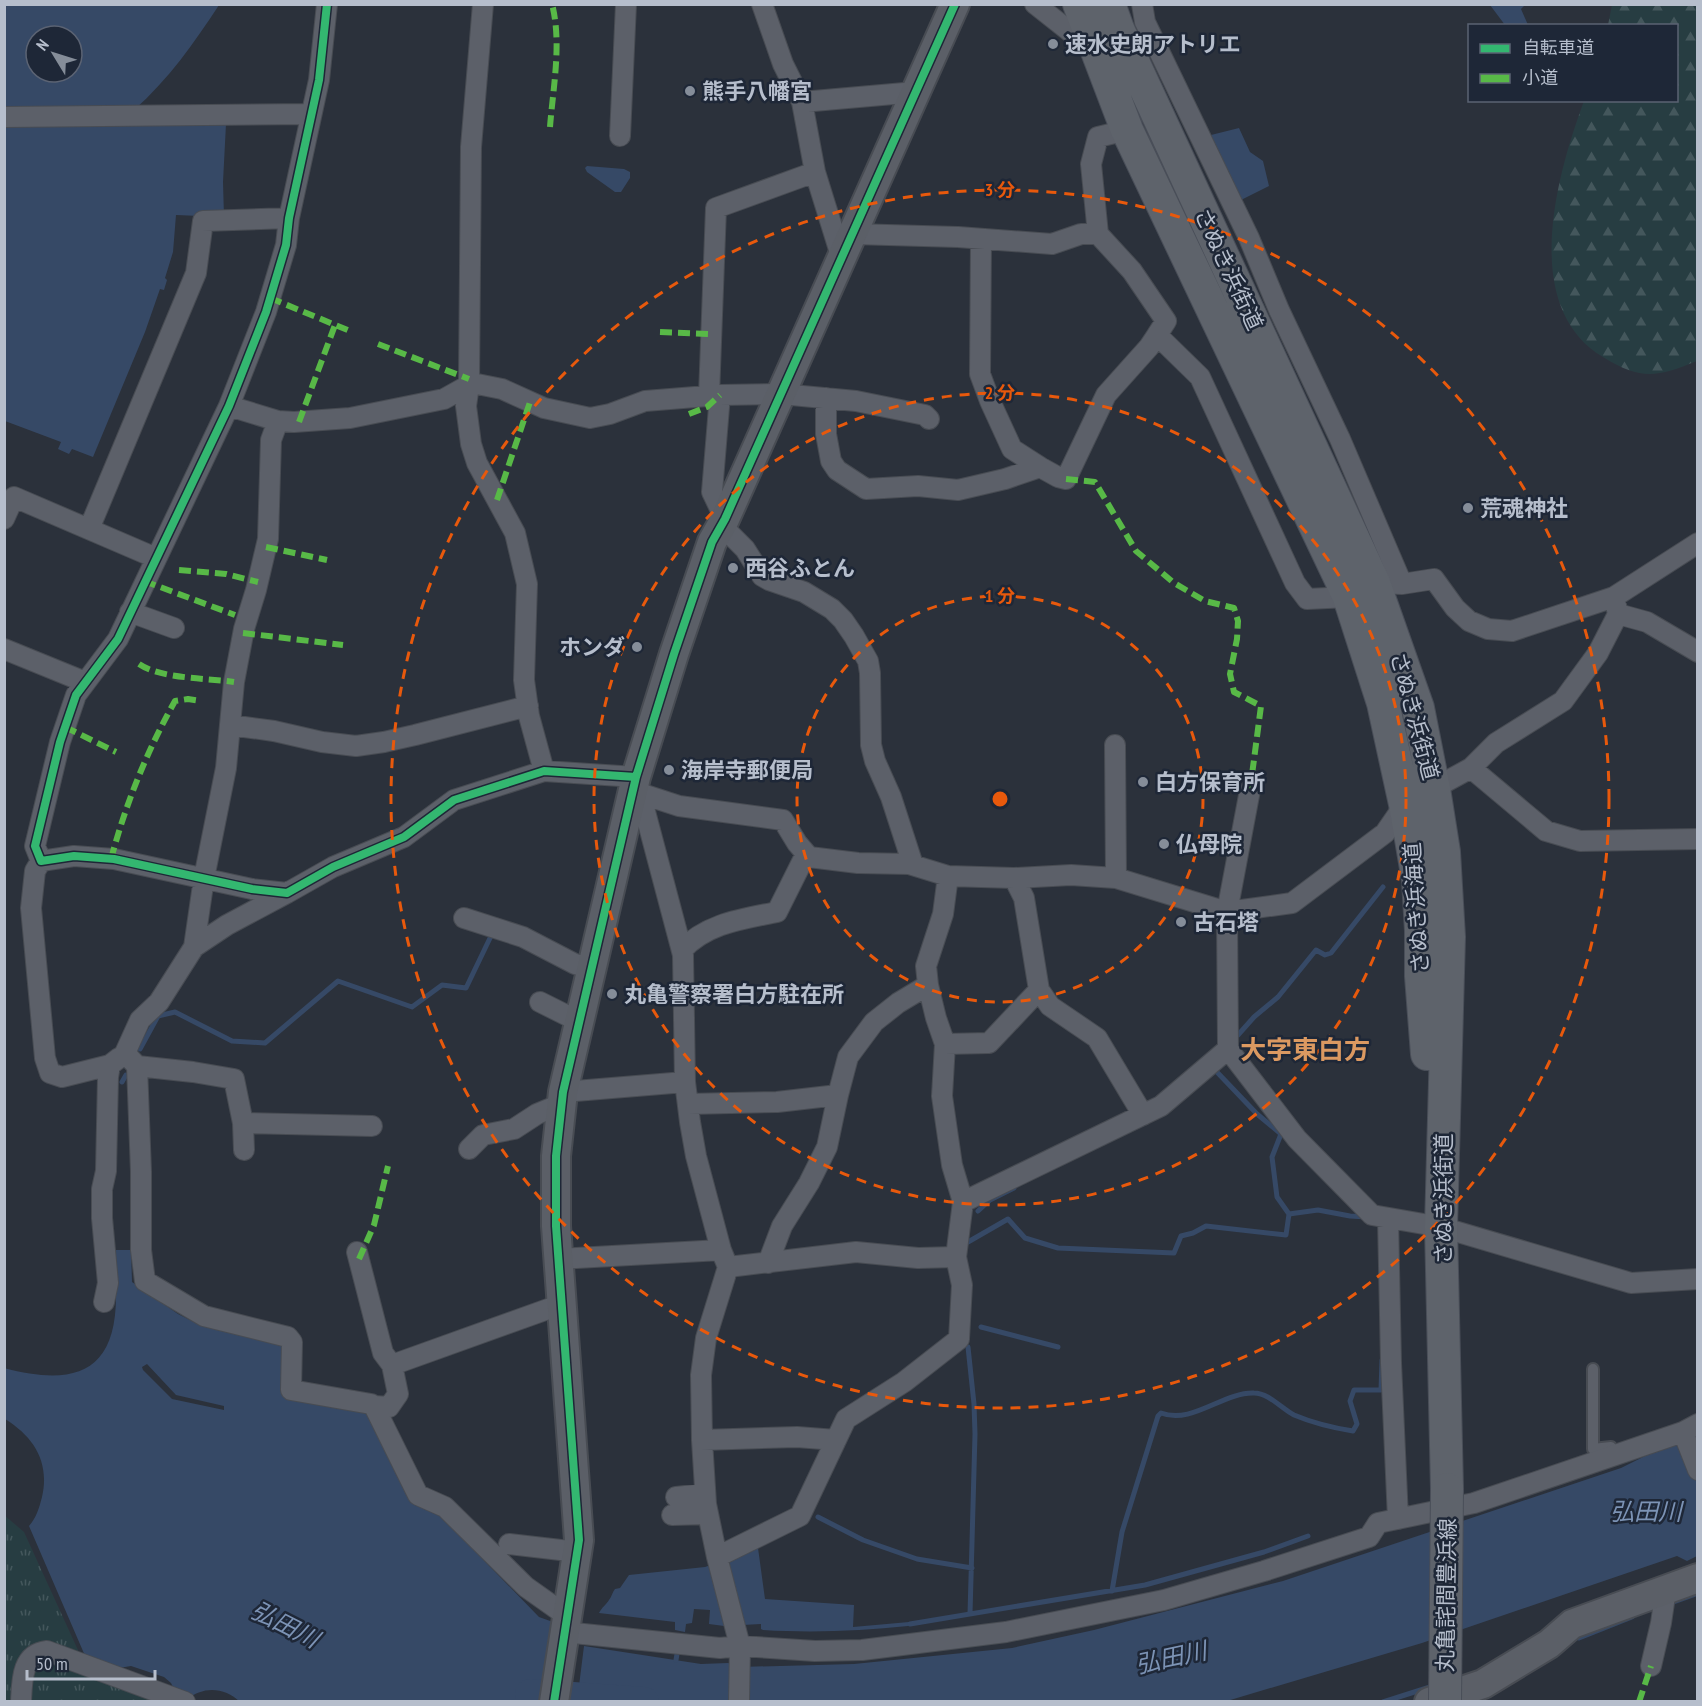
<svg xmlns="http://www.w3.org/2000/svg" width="1702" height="1706" viewBox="0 0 1702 1706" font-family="'PT Sans Narrow','Noto Sans JP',sans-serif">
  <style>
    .forest { fill: url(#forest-firs) }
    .park { fill: url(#park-tufts) }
    .water { fill: #364966; fill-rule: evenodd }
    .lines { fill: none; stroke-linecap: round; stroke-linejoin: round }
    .stream { stroke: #364966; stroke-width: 5 }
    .river { stroke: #364966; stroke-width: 30 }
    .lane-casing { stroke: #484c53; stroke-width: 14 }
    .street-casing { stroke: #484c53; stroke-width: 22 }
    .secondary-casing { stroke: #484c53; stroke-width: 32 }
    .primary-casing { stroke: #494e58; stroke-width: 34 }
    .lane { stroke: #5c6069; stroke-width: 10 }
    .street { stroke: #5c6069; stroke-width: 20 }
    .secondary { stroke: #5b5f67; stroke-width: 28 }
    .primary { stroke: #5e636b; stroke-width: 32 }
    .primary-bridge-casing { stroke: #494e58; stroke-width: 34; stroke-linecap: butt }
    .primary-bridge { stroke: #5e636b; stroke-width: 32 }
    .quiet { stroke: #58b947; stroke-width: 6; stroke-dasharray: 12 6; stroke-linecap: butt }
    .cycleway-casing { stroke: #1e2737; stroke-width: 11 }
    .cycleway { stroke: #33b770; stroke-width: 8 }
    .ring { fill: none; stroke: #e8590c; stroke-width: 3; stroke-dasharray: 10 8 }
    .poi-dot { fill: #858d99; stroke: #1e2737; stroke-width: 2 }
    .labels { text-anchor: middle; stroke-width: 5; stroke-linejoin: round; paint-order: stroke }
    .poi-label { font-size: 22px; font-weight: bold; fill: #b6becc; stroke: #1e2737; text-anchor: start }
    .street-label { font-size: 22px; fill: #b6becc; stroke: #1e2737 }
    .water-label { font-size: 24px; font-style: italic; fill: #7c93b5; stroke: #1e2737 }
    .quarter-label { font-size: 26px; font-weight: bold; fill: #db9961; stroke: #1e2737 }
    .centre { fill: #e8590c; stroke: #1e2737; stroke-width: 3 }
    .ring-label { font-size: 18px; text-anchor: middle; font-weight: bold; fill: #e8590c; stroke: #1e2737; stroke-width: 5; stroke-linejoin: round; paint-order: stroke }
  </style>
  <defs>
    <pattern id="forest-firs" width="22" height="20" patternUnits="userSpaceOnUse" patternTransform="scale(1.5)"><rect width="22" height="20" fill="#273d42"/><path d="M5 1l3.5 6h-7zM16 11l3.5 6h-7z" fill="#44575c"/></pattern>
    <pattern id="park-tufts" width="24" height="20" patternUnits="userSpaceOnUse" patternTransform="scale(1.5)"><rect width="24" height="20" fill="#273d42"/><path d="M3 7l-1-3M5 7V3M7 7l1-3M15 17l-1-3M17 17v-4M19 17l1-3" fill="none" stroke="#44575c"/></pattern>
  </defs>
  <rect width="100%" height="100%" fill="#2b313b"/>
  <!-- forest -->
  <path class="forest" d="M1612 5H1697V361C1657 377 1642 381 1603 357 1519 307 1557 174 1584 101L1676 100V26L1608 25Z"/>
  <!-- park -->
  <path class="park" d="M4 1515 24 1532 88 1672 168 1701H5Z"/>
  <!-- water -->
  <path class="water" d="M4 5H219C194 43 169 79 134 110L5 111ZM36 36H72V72H36Z
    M1490 5H1525L1521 9 1528 25H1505Z
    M4 118 226 124 223 182 224 217 176 215 173 252 165 278 167 280 164 290 160 289 145 332 93 457 72 449 69 454 58 449 61 442 5 421Z
    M1239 128 1250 152 1263 161 1269 186 1241 200 1211 135Z
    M587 166 624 169 630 172V178L621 192H615L587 172 585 168Z
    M114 1250H131L132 1282 178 1314 202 1326 283 1342 286 1392 363 1409 438 1513 539 1617 553 1622 541 1701 240 1702C225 1687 202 1686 187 1700L175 1691 171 1683 164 1677 131 1666 119 1668 89 1665 29 1526C36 1518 39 1509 42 1497 50 1462 34 1437 5 1419L4 1368C72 1386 116 1375 116 1296 116 1281 118 1264 114 1250ZM147 1364 176 1395 224 1406V1410L172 1399 143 1370 142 1367Z
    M1679 1435 1697 1440V1556L1687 1561 1677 1556 1422 1643 1227 1701 577 1702 584 1646 701 1664 728 1663 740 1667 854 1664 1012 1648 1094 1630 1283 1581 1621 1468 1649 1454Z
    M758 1548 765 1599 854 1605 853 1627 909 1622 910 1624 908 1626C860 1631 812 1633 763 1630L761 1629V1624L724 1626 709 1624 710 1610 694 1609 692 1623 686 1624 685 1632 675 1630V1622L599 1613C602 1607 606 1605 609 1600 612 1596 612 1593 615 1589L620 1588 629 1575 705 1567Z"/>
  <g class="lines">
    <!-- stream -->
    <path class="stream" d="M1238 1035 1254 1017 1278 997 1316 950 1325 955 1331 953 1383 887
      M140 1049 158 1016 175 1012 232 1041 265 1043 338 981 412 1007 442 985 466 988 491 936
      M1211 1074 1215 1070 1257 1114 1281 1134 1272 1157 1277 1197 1289 1214
      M122 1082 126 1075
      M978 1211 990 1200 1014 1188
      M968 1242 1008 1219 1025 1238 1058 1248 1174 1253 1181 1236 1193 1233 1206 1226 1286 1235 1289 1214 1318 1210 1350 1216 1367 1217
      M981 1327 1058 1347
      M968 1347 974 1404 975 1434 970 1614
      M818 1517 863 1540 917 1559 972 1568
      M1112 1591 1122 1532 1158 1416 1161 1413C1192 1425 1223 1392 1254 1393 1269 1393 1282 1409 1294 1415 1313 1423 1334 1428 1353 1431L1357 1424 1350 1401 1354 1390H1381L1382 1360
      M1668 1604 1696 1594
      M910 1624 1145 1585 1264 1552 1308 1536
      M1579 1638 1632 1617
      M676 1660 678 1648
      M1383 1702 1430 1687"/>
    <!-- river -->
    <path class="river" d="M530 1694 644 1702"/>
    <defs>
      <path id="lane" d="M1593 1369V1449L1611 1447 1615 1455"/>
      <path id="street" d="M327 4 319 80 289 218 286 245 266 312 229 406 118 639 76 695 60 742 35 846 41 861 74 856 114 859 252 889 287 893 333 867 404 837 454 800 544 771 636 777
        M483 4 471 147 469 385 466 406 471 444 477 463 515 533 527 584 524 680 529 716 544 771
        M762 4 783 64 802 102 815 172 842 259
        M1035 4 1083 42 1096 46
        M1142 4 1145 22 1249 238 1279 310 1340 439 1402 584
        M802 102 916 92
        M4 117 311 114
        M1127 130 1098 137 1091 164 1098 234 1132 271 1166 321 1157 335 1200 377 1295 583 1307 599 1349 597 1374 583 1402 584 1434 579 1455 608 1469 621 1488 629 1512 631 1614 597 1698 543
        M620 136 626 4
        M853 234 958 237 1052 244 1081 234H1098
        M981 239 980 374 990 401 1012 449 1040 467
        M720 395 712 492 725 519
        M709 396 716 208 815 172
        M826 398V434L831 461 837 470 866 489 918 486 958 490 1005 479 1040 467 1058 477 1066 479 1106 395 1149 347 1157 335
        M229 406 278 421
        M4 519 14 497 156 558
        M722 526 745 549 762 576 769 580 804 592 832 609 843 620 854 636 868 661 870 673 871 745 875 761 891 797 913 865
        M89 529 196 273 203 221 289 218
        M130 612 174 628
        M1618 614 1647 622 1698 652
        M4 649 85 682
        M230 725 274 731 322 742 356 746 384 742 415 735 528 706
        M1115 745 1116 878
        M1471 768 1546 831 1580 841 1698 839
        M1250 790 1227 912 1228 1049 1297 1139 1372 1215 1441 1227 1631 1283 1698 1279
        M633 791 679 806 783 820 797 843 809 857 858 863 909 864 948 876 1014 878 1071 875 1116 878 1227 912 1292 903 1385 833 1405 804 1471 768 1496 743 1563 701 1598 653 1618 614 1614 597
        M633 791 643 804 683 955 685 1082 690 1122 696 1156 721 1250 728 1267 706 1338 701 1375 702 1440 706 1504 717 1557 740 1646 739 1702
        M41 861 35 871 31 908 45 1058 50 1073 62 1077 110 1065
        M1014 878 1024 898 1039 990 1050 1006 1097 1038 1143 1115
        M287 893 227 925 194 947 159 1002 140 1020 125 1053 137 1066 141 1172V1250L145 1281 204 1316 288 1337 292 1342 291 1390 371 1404 374 1406
        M464 918 523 937 575 964 592 968
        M194 947 204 878 226 768 234 682 244 629 256 590 268 539 271 440 278 421 294 422 350 418 444 399 469 385 477 384 502 389 544 408 590 418 610 414 645 401 720 395 781 394 856 401 925 415 929 419
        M682 950C707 923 743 919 777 912L806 854
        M928 985 936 1018 945 1044 942 1096 952 1165 963 1202
        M540 1002 580 1022
        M945 1044 989 1043 1039 990
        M137 1066 193 1072 234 1079 243 1123 244 1150
        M563 1092 685 1082
        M688 1104 777 1102 838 1095
        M243 1123 372 1126
        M469 1149 483 1135 514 1129 537 1114 561 1104
        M1388 1218 1391 1363 1398 1519
        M357 1252 383 1353 392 1365
        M558 1259 721 1250
        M768 1263 782 1226 809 1183 827 1147 838 1095 848 1057 874 1022 898 1003 928 985 926 966 943 914 948 876
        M728 1267 856 1252 918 1258 956 1257 963 1202 1161 1106 1228 1049
        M104 1302 108 1283 102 1218V1189L106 1171 108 1077 110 1065 119 1058
        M562 1304 392 1365 398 1394 389 1407 374 1406 418 1495 445 1507 526 1587 567 1616
        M1683 1432 1698 1470
        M702 1440 797 1437 836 1440
        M676 1497 705 1494
        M672 1515 708 1514
        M509 1544 578 1552
        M717 1557 800 1516 846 1419 904 1382 959 1339 962 1285 956 1257
        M564 1632 720 1648 740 1646 815 1651 862 1650 1006 1632 1164 1600 1264 1571 1369 1537 1378 1523 1474 1503 1683 1432 1698 1424
        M1651 1666 1661 1623 1666 1589
        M21 1702C22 1682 21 1654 47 1651L185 1702"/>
      <path id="secondary" d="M554 1702 579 1540 556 1226V1156L563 1092 636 777 674 654 712 542 725 519 955 4
        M1429 1702 1483 1684 1549 1644 1572 1624 1698 1578"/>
      <path id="primary" d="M1079 4 1127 130 1349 597 1383 703 1405 804 1418 880 1421 931V976L1427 1054
        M1109 4 1118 29 1374 583 1418 708 1434 789 1444 852 1449 937 1441 1227 1447 1489"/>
    </defs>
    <!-- lane casing -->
    <use href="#lane" class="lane-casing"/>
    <!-- street casing -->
    <use href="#street" class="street-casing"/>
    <!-- secondary casing -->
    <use href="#secondary" class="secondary-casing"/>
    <!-- primary casing -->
    <use href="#primary" class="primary-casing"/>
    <!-- lane -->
    <use href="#lane" class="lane"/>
    <!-- street -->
    <use href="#street" class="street"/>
    <!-- secondary -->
    <use href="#secondary" class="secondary"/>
    <!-- primary -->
    <use href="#primary" class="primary"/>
    <defs>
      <path id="primary-bridge" d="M1445 1702 1447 1489"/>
    </defs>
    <!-- primary-bridge casing -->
    <use href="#primary-bridge" class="primary-bridge-casing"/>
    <!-- primary-bridge -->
    <use href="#primary-bridge" class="primary-bridge"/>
    <!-- quiet -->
    <path class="quiet" d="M550 127C553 88 562 43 552 4
      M270 298 350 331
      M660 332 711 334
      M378 344 469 379
      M689 414 707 407 720 395
      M299 422 335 325
      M1066 479 1095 482 1136 551 1174 583 1205 601 1234 608 1238 621 1237 639 1230 674 1234 692 1261 706 1250 790
      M497 500 530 402
      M266 547 327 560
      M179 570 226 574 258 582
      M144 581 235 615
      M243 633 343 645
      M139 664C161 679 207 678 234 682
      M65 727 116 752
      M111 859C126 803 147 751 175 701L188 699 201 701
      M359 1259 374 1225 388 1166
      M1639 1702 1651 1666"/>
    <defs>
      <path id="cycleway" d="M327 4 319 80 289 218 286 245 266 312 229 406 118 639 76 695 60 742 35 846 41 861 74 856 114 859 252 889 287 893 333 867 404 837 454 800 544 771 636 777
        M554 1702 579 1540 556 1226V1156L563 1092 636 777 674 654 712 542 725 519 955 4"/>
    </defs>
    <!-- cycleway casing -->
    <use href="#cycleway" class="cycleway-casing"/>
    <!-- cycleway -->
    <use href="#cycleway" class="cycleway"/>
  </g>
  <!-- distance rings -->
  <g class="ring">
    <circle cx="1000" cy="799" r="203"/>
    <circle cx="1000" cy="799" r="406"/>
    <circle cx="1000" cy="799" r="609"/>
  </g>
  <!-- markers -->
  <g class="poi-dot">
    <circle cx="1053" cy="44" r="6"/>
    <circle cx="690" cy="91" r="6"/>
    <circle cx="1468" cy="508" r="6"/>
    <circle cx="733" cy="568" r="6"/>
    <circle cx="637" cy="647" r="6"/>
    <circle cx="669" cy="770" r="6"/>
    <circle cx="1143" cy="782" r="6"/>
    <circle cx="1164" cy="844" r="6"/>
    <circle cx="1181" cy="922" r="6"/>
    <circle cx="612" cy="994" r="6"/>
  </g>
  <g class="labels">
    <!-- poi labels -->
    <g class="poi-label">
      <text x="1065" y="52">速水史朗アトリエ</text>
      <text x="702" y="99">熊手八幡宮</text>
      <text x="1480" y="516">荒魂神社</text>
      <text x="745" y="576">西谷ふとん</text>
      <text x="625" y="655" text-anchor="end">ホンダ</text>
      <text x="681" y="778">海岸寺郵便局</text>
      <text x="1155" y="790">白方保育所</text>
      <text x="1176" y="852">仏母院</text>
      <text x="1193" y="930">古石塔</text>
      <text x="624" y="1002">丸亀警察署白方駐在所</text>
    </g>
    <!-- street labels -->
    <g class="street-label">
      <text transform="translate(1229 269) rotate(65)" y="8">さぬき浜街道</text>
      <text transform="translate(1415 716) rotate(75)" y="8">さぬき浜街道</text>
      <text transform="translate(1416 908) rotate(-94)" y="8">さぬき浜海道</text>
      <text transform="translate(1443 1199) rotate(-90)" y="8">さぬき浜街道</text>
      <text transform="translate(1446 1595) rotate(-89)" y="8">丸亀詫間豊浜線</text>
    </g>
    <!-- water labels -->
    <g class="water-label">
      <text x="1646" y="1520">弘田川</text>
      <text transform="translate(285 1625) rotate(27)" y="8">弘田川</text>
      <text transform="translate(1171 1658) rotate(-12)" y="8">弘田川</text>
    </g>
    <!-- quarter labels -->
    <g class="quarter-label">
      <text x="1305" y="1059">大字東白方</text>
    </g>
  </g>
  <circle cx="1000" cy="799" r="9" class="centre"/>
  <g class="ring-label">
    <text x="1000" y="196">3 分</text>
    <text x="1000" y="399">2 分</text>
    <text x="1000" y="602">1 分</text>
  </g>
  <!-- border -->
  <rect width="1702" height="1706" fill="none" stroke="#b6becc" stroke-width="12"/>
  <!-- legend -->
  <rect x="1468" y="24" width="210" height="78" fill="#1e2737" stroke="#5b6373" stroke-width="1.5"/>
  <rect x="1480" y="44" width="30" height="9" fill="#33b770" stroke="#5b6373" stroke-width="1.5"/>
  <text x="1522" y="54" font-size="18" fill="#b6becc">自転車道</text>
  <rect x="1480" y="74" width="30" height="9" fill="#58b947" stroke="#5b6373" stroke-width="1.5"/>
  <text x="1522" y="84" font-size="18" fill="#b6becc">小道</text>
  <!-- north arrow -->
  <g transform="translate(54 54) rotate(308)"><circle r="28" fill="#1e2737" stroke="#5b6373" stroke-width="1.5"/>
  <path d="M0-4.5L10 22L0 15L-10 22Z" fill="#858d99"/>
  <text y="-9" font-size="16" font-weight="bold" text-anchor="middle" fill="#b6becc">N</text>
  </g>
  <!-- scale -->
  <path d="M27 1670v9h128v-9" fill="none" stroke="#b6becc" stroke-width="3"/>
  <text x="36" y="1670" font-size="18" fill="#b6becc" stroke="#1e2737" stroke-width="4.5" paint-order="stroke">50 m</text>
</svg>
